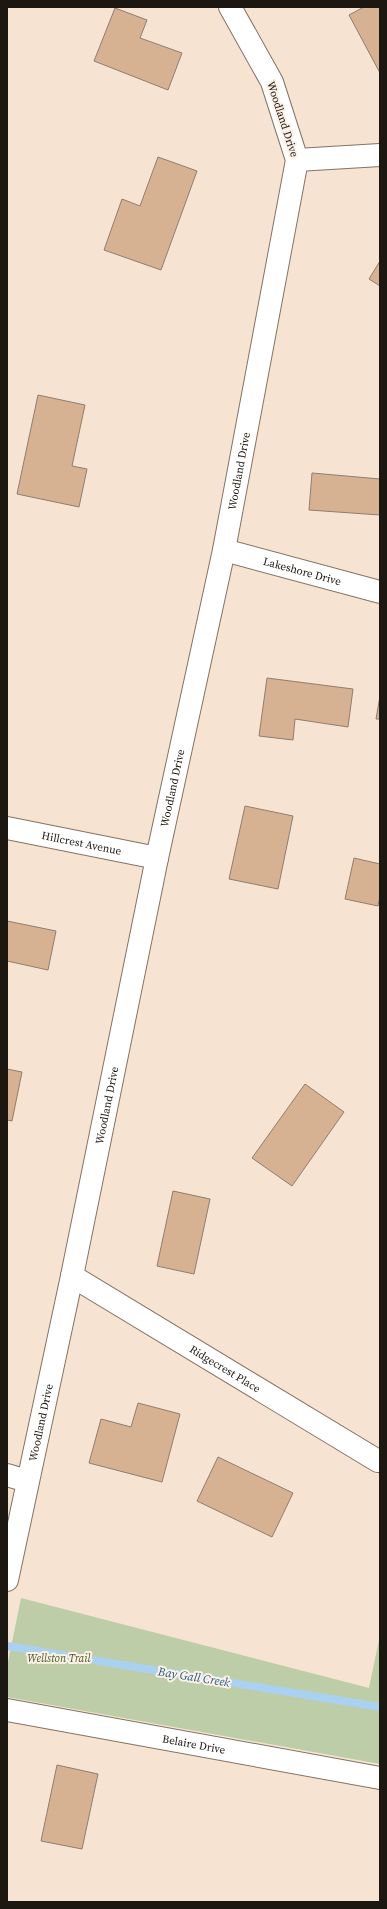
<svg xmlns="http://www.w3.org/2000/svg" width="387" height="1909" viewBox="0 0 387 1909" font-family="'Source Serif 4',serif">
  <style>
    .green { fill: #bccda7 }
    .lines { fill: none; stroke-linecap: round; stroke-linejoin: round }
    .stream { stroke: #abd1f0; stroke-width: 8 }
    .building { fill: #d6b293; stroke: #8f7e6f }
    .street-casing { stroke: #847364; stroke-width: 24 }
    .street { stroke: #fff; stroke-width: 22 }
    .labels { text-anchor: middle; stroke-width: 4; stroke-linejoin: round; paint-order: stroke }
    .street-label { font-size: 11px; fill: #1d1711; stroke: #fdf1e7 }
    .park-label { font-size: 11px; font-style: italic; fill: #455c20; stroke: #fdf1e7 }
    .water-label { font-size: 12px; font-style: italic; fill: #225a84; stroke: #fdf1e7 }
  </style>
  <rect width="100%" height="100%" fill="#f6e3d2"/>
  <!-- green -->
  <path class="green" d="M21 1598 369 1688 380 1635V1764L7 1697V1667Z"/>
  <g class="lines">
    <!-- stream -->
    <path class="stream" d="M7 1646 380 1707"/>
  </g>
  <!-- building -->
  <path class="building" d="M364 7H380V73L349 15Z
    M115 8 147 20 140 38 182 53 168 90 94 61Z
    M158 157 197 171 161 270 104 250 122 199 140 206Z
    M380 261V286L369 279Z
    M38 395 85 405 72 466 87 469 79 507 17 494Z
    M312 473 380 479V515L309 510Z
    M267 678 353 689 348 727 295 719 293 740 259 736Z
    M380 696V719H376Z
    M245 806 293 816 278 889 229 879Z
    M354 858 380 864V896L378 906 345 899Z
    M7 921 56 931 48 970 7 961Z
    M7 1069 22 1072 12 1121 7 1120Z
    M305 1084 344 1112 292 1186 252 1158Z
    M173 1191 210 1199 194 1274 157 1266Z
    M138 1403 180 1414 162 1482 89 1463 101 1419 131 1427Z
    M218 1457 293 1493 272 1537 197 1501Z
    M57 1765 98 1774 82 1849 41 1841Z"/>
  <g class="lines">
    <defs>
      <g id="street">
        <path d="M297 160 380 155"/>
        <path id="s1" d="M224 550 380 592"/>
        <path id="s2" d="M7 828 157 858"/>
        <path id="s3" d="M72 1276 378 1461"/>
        <path d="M7 1475 27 1481"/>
        <path id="s4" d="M7 1580 72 1276 157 858 224 550 297 160 272 82 230 7"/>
        <path id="s5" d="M7 1710 380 1778"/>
      </g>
    </defs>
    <!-- street casing -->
    <use href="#street" class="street-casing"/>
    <!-- street -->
    <use href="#street" class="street"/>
  </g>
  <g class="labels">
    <!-- street labels -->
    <g class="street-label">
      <text transform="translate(283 119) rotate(72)" y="4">Woodland Drive</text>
      <text dy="4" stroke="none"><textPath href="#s4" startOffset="1133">Woodland Drive</textPath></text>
      <text dy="4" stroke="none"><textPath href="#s1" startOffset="81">Lakeshore Drive</textPath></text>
      <text dy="4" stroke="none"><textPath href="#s4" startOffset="809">Woodland Drive</textPath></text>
      <text dy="4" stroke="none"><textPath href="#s2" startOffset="76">Hillcrest Avenue</textPath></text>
      <text dy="4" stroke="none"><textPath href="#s4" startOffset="485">Woodland Drive</textPath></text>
      <text dy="4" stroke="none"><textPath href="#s3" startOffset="179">Ridgecrest Place</textPath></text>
      <text dy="4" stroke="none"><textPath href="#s4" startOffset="161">Woodland Drive</textPath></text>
      <text dy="4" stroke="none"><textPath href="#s5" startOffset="190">Belaire Drive</textPath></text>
    </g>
    <!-- park labels -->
    <g class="park-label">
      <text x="59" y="1662">Wellston Trail</text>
    </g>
    <!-- water labels -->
    <g class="water-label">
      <text transform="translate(194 1677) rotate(9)" y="4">Bay Gall Creek</text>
    </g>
  </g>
  <!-- border -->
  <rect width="387" height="1909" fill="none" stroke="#1d1711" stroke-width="16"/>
</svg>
